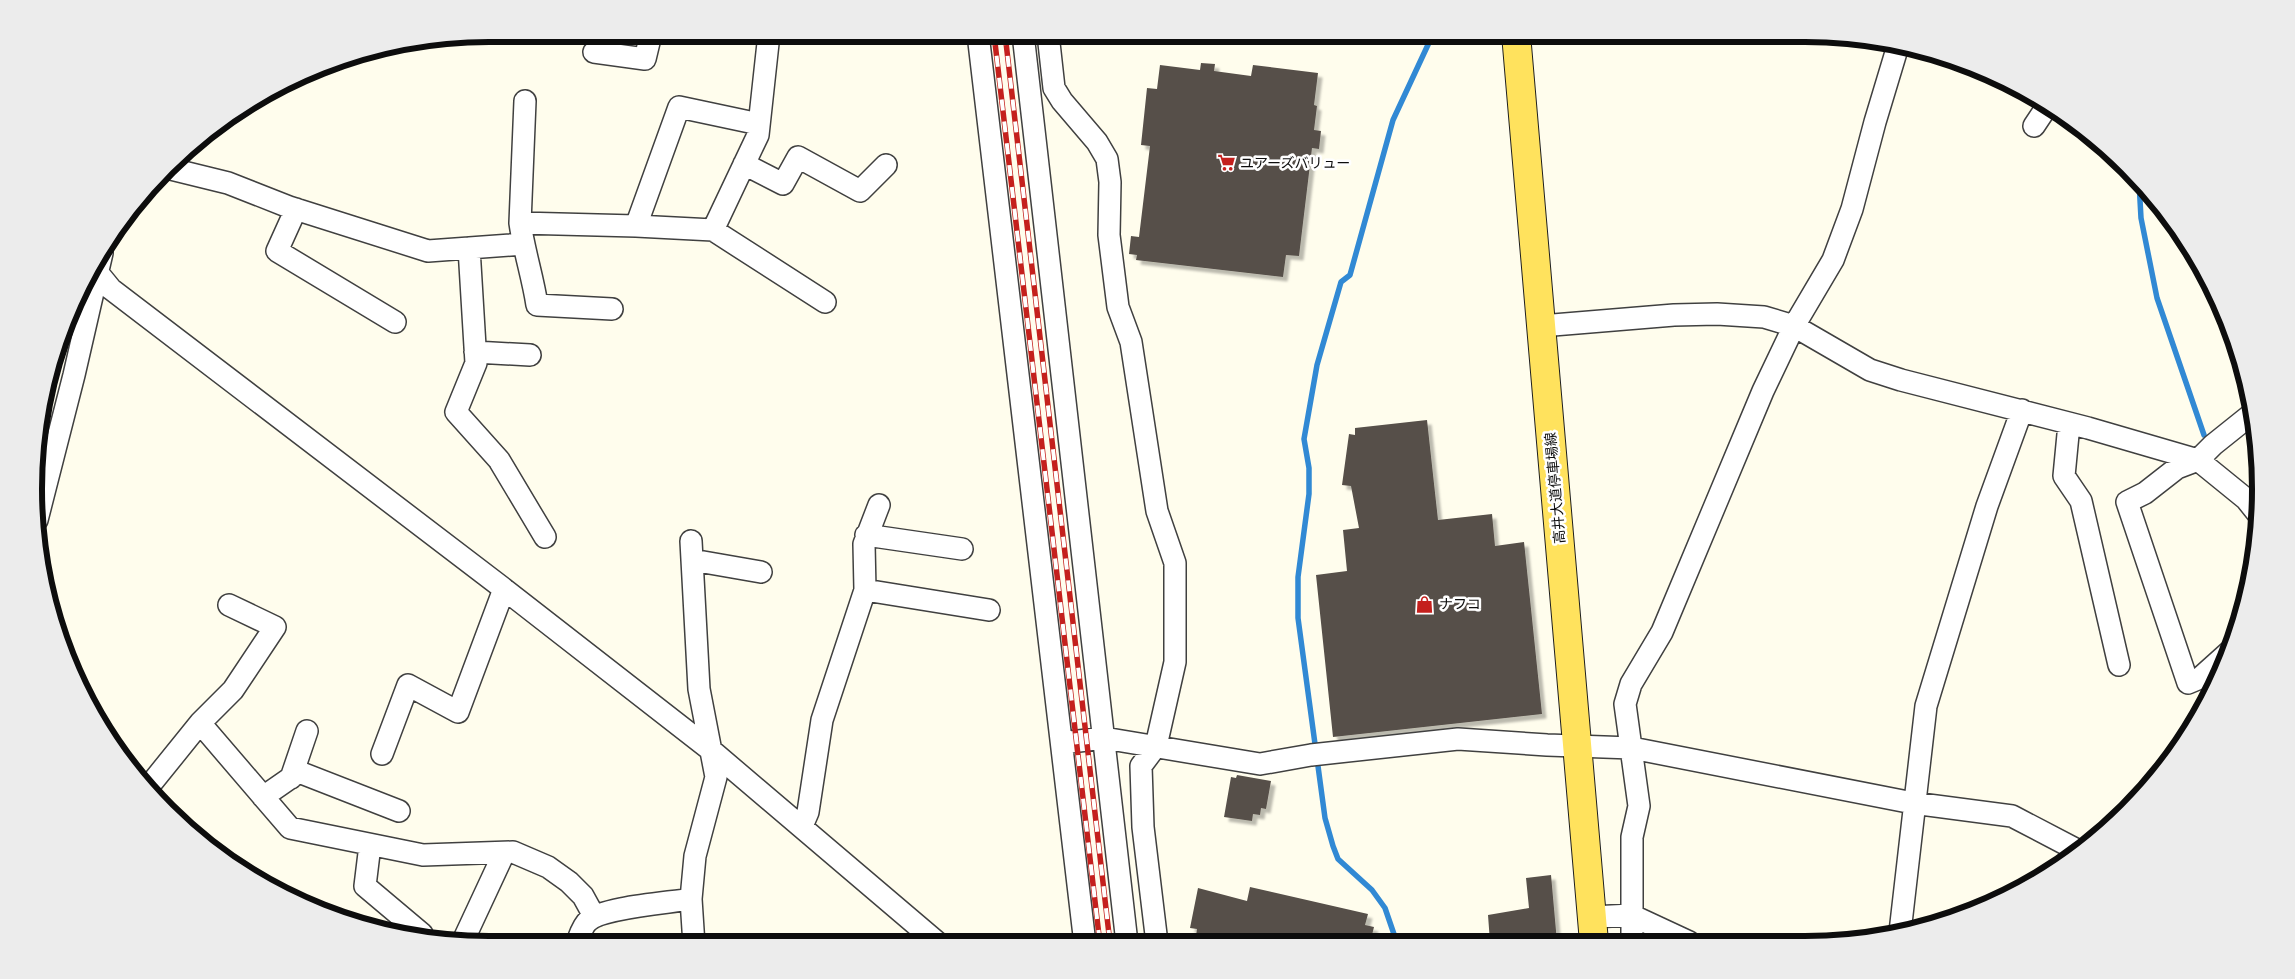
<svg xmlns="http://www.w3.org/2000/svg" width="2295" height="979" viewBox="0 0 2295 979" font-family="'Crimson Pro','Noto Sans JP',serif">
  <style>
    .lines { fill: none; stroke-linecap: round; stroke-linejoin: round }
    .stream { stroke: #3189d4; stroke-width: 5.5 }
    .building { fill: #564f49; filter: url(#shadow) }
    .minor-casing { stroke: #404040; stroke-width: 24 }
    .major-casing { stroke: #1e1e1e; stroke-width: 30 }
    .minor { stroke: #fff; stroke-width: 21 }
    .major { stroke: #ffe25d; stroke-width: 28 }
    .rail-casing { stroke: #c4201d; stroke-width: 5.5 }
    .rail { stroke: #fff; stroke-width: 4; stroke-dasharray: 11; stroke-linecap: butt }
    .labels { text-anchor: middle; stroke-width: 5; stroke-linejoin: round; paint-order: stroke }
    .poi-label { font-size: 14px; fill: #0d0d0d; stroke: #fff; text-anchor: start }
    .street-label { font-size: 14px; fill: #0d0d0d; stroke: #fff }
    .rim { fill: none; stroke: #0d0d0d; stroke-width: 6 }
  </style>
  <defs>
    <filter id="shadow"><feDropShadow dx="4.5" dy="4.5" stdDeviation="1" flood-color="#0004"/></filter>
  </defs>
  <rect width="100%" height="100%" fill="#fffded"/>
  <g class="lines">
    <!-- stream -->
    <path class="stream" d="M2139 182 2141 218 2157 298 2204 435
      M1397 943 1385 908 1372 890 1338 859 1333 846 1325 818 1298 618V577L1309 494V468L1304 439 1317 365 1341 282 1350 275 1393 120 1433 34"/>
  </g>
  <!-- building -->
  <path class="building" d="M1201 63 1215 64 1214 71 1251 76 1253 65 1318 73 1314 105 1317 106 1314 130 1321 131 1319 149 1312 148 1299 256 1286 255 1283 277 1136 260 1137 255 1129 254 1131 236 1139 237 1150 146 1141 145 1147 88 1157 89 1160 65 1200 70Z
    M1427 420 1438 520 1492 514 1495 546 1524 542 1542 714 1333 737 1316 575 1347 571 1343 530 1359 528 1351 486 1342 485 1349 434 1355 435V428Z
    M1237 775 1271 781 1266 809 1261 808 1260 815 1253 814 1252 821 1224 817 1231 777 1236 778Z
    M1551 875 1557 942H1490L1488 915 1529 908 1526 878Z
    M1250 887 1368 914 1365 925 1374 927 1370 943H1195L1197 929 1190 928 1198 888 1247 901Z"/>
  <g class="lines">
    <defs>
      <path id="minor" d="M978 34 1085 944
        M1023 34 1127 943
        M1048 34 1054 88 1062 101 1097 142 1107 159 1110 182 1109 235 1118 307 1131 342 1157 511 1175 563V662L1156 746 1141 766 1143 827 1157 943
        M594 52 645 59 651 34
        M2034 126 2048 105
        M744 164 783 184 798 157 860 191 886 165
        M171 169 228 183 289 207 428 251 523 244
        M296 209 277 251 395 322
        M520 223 525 101
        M636 226 713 230 825 302
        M713 230 758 135 769 34
        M469 248 476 363 456 412 499 460 545 537
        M93 267 111 289 504 589 712 751 939 944
        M612 309 537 305C533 278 524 251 520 223L636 226 679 107 759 124
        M1541 326 1674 315 1717 314 1764 317 1794 326 1870 370 1901 380 2088 428 2198 460 2246 499 2258 514
        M475 352 530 355
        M2069 424 2064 476 2081 501 2119 665
        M37 520 74 375 102 253
        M866 535 962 549
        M691 541 699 689 716 777 695 856 691 899 694 945
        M692 560 761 572
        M865 590 989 610
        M229 605 275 627 233 690 200 723 290 828 423 855 513 852 548 867 569 882 583 896 594 916
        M2229 652 2200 678 2188 683 2127 502 2145 493 2177 468 2198 460 2213 445 2253 413
        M1062 743 1104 738 1260 764 1311 755 1458 739 1547 745 1632 748 1913 803 2012 816 2077 850
        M382 754 408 685 458 712 504 589
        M291 778 307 731
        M150 785 200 723
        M263 797 299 772 399 811
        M802 826 808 812 822 720 865 590 864 544 879 505
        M370 845 365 886 422 934
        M1592 917 1631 915 1689 942
        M1900 932 1926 706 1987 506 2022 410
        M463 941 504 853
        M1632 942V837L1639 806 1625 704 1631 684 1662 632 1763 391 1794 326 1833 260 1852 209 1875 122 1897 49
        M576 945C579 938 582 926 588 921 603 907 668 903 691 899"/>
      <path id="major" d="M1516 34 1594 942"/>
    </defs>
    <!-- minor casing -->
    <use href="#minor" class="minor-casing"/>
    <!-- major casing -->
    <use href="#major" class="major-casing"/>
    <!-- minor -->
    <use href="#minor" class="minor"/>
    <!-- major -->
    <use href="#major" class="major"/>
    <defs>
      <path id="rail" d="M994 34 1100 944
        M1005 34 1110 943"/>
    </defs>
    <!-- rail casing -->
    <use href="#rail" class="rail-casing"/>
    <!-- rail -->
    <use href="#rail" class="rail"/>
  </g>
  <!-- icons -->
  <defs>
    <symbol id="supermarket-bare" viewBox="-9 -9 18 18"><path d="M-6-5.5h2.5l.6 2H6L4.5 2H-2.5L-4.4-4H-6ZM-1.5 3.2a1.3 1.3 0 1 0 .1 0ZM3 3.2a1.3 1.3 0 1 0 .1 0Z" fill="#c4201d" stroke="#fff" stroke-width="2.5" paint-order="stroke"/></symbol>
    <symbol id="shop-bare" viewBox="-9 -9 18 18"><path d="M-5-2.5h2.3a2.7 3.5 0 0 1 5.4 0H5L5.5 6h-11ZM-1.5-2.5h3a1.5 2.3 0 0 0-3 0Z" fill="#c4201d" stroke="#fff" stroke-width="2.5" paint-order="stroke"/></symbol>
  </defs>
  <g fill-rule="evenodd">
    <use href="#supermarket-bare" x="1214" y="150" width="25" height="25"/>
    <use href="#shop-bare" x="1412" y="592" width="25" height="25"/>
  </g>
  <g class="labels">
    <!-- poi labels -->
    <g class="poi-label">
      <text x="1240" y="168">ユアーズバリュー</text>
      <text x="1439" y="609">ナフコ</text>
    </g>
    <!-- street labels -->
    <g class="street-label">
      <text transform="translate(1555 488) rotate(-95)" y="5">高井大道停車場線</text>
    </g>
  </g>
  <!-- crop -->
  <path d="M0 0H2295V979H0ZM489 42H1805A447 447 0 0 1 2252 489V489A447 447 0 0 1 1805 936H489A447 447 0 0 1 42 489V489A447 447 0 0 1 489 42Z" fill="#ececec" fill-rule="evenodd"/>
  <path class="rim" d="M489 42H1805A447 447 0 0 1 2252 489V489A447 447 0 0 1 1805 936H489A447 447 0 0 1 42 489V489A447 447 0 0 1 489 42Z"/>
</svg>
